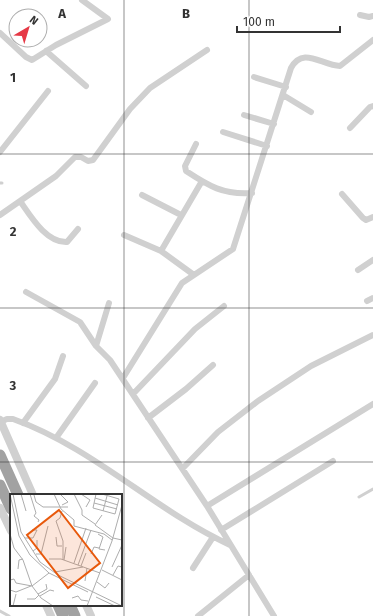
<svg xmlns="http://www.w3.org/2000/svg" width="373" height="616" viewBox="0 0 373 616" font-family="'Fira Sans',sans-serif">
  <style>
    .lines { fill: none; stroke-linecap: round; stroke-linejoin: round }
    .service { stroke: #d0d0d0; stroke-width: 3 }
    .minor { stroke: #d0d0d0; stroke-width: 6 }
    .tertiary { stroke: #d0d0d0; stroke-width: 8 }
    .trunk { stroke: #a2a2a2; stroke-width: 11 }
    .grid { fill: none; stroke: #333; stroke-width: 1; stroke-opacity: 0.55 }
    .inset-road { fill: none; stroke: #adadad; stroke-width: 1 }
    .view { fill: #e8590c; fill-opacity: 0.15; stroke: #e8590c; stroke-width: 2 }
    .inset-edge { fill: none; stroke: #333; stroke-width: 2 }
    .grid-label { font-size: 13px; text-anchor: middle; font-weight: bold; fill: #333; stroke: #fff; stroke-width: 4; stroke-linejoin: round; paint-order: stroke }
  </style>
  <rect width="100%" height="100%" fill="#fff"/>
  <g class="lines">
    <!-- service -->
    <path class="service" d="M0 183H2
      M359 497 373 489
      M0 611 9 616"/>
    <!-- minor -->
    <path class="minor" d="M360 15 369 17 373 16
      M0 33 26 57 32 60 56 45 108 19 82 0
      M46 51 86 86
      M254 77 286 87
      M283 95 311 112
      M244 115 274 124
      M350 128 370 107 373 106
      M223 132 267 146
      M196 144 185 166 186 171C209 186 223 195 252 193
      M0 152 48 91
      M342 194 363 218 366 220 373 217
      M142 195 181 215
      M20 201C30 215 46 243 67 242L78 229
      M0 215 56 176 75 157H81L88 161 93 160 130 109 150 88 207 50
      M124 235 161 251
      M358 270 373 260
      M194 275 161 251 202 181
      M26 292 80 322 96 346 110 360 207 506 274 616
      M367 301 373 298
      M96 346 109 303
      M123 378 182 283 233 249 291 68C303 46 321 65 340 66L373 40
      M133 394 195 329 224 306
      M148 418 186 389 213 365
      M0 422 7 419H13C94 448 154 510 230 545
      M23 423 55 379 63 356
      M56 438 95 383
      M183 468 218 432 258 401 311 366 373 335
      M207 506 373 404
      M221 530 333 461
      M193 568 213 537
      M198 616 249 575"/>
    <!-- tertiary -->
    <path class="tertiary" d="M0 420 33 495
      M0 508 11 531
      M46 605 51 616
      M86 605 91 616"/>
    <!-- trunk -->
    <path class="trunk" d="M0 455 18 495
      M0 485 11 509
      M58 605 63 616
      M70 605 75 616"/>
  </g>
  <!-- grid -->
  <path class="grid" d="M124 0V616M249 0V616M0 154H373M0 308H373M0 462H373"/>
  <!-- overview -->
  <g transform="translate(10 494)">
    <rect width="112" height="112" fill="#fff"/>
    <path class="inset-road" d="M0 0 9 42 20 61 39 79 78 98M3 0 11 38 30 68 48 81 112 112M11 0 16 17M20 0 26 19 24 22 29 26 28 28M44 0 51 15 64 26V32L94 40 102 46M50 0 58 8 52 11M64 0 72 16V21L85 30M71 0 80 6 76 13M86 0 83 14 105 20 109 5 92 0M24 1 26 8 33 13H58M85 4 108 11M84 9 107 15M52 17 50 24 46 27 53 47V66M93 17 97 2M92 21 85 31 103 44 112 46M0 40 4 54 13 66 22 92 31 104 43 112M88 40 93 43 89 55 95 56M46 43 47 52H52M15 44H23L27 36H22M23 57 27 54V46M26 60H31L38 32M81 60 84 53 89 54M39 65H51L90 79M54 66 56 53M64 69 76 34M68 71 81 36M71 72 76 59M102 73 112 51M8 75 9 66 13 65M92 76 112 86M45 78 73 73M103 81 108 72 112 73M0 86 4 85 6 89 22 92 39 79M75 87 77 74M87 88 95 94 99 89M0 96 6 98 21 92M28 100 37 95 36 90M30 102 40 96 44 97M86 103 105 112M62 104 68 102 71 106 78 107M17 105H25L29 101M3 112 6 100M77 112 102 47 112 11"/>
    <path class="view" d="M49 16 90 69 58 94 17 41Z"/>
    <rect width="112" height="112" class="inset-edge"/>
  </g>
  <g class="grid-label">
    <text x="62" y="18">A</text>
    <text x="186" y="18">B</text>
    <text x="13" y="82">1</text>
    <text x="13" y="236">2</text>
    <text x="13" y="390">3</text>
  </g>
  <!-- north arrow -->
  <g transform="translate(28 28) rotate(38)"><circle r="19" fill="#ffffff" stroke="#adadad"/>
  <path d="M0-3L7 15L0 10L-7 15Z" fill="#e63946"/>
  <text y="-6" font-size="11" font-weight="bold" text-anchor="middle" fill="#333333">N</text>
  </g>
  <!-- scale -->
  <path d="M237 26v6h103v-6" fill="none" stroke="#333333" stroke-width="2"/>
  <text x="243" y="26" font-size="12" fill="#333333" stroke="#ffffff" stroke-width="3" paint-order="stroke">100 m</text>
</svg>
